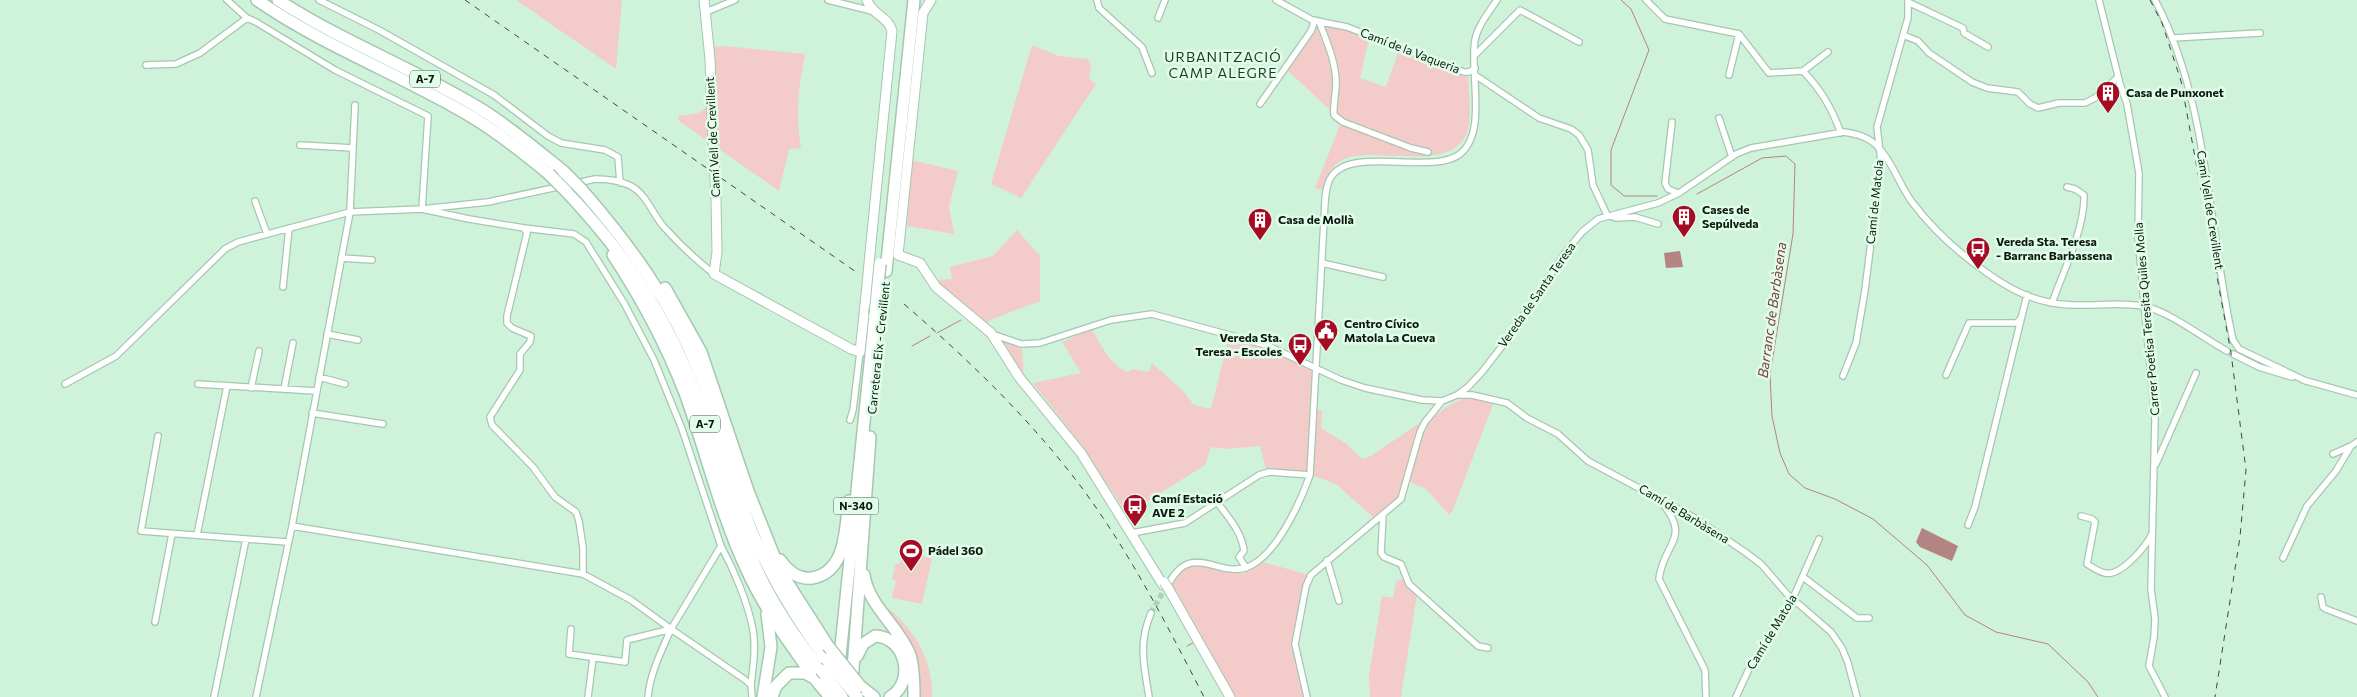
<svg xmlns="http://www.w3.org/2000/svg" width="2357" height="697" viewBox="0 0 2357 697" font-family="Commissioner,sans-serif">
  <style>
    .green { fill: #f3ccca }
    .water { fill: #b38482 }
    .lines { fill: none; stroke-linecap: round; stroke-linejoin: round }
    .stream { stroke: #b38482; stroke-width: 1 }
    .street-tunnel { stroke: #b2d1bc; stroke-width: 5.5; stroke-dasharray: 5.5 3; stroke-linecap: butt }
    .street-casing { stroke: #a5c7b0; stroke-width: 8 }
    .secondary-casing { stroke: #a5c7b0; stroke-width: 11 }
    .highway-casing { stroke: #a5c7b0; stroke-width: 14 }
    .street { stroke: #fff; stroke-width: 5.5 }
    .secondary { stroke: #fff; stroke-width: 9 }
    .highway { stroke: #fff; stroke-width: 11 }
    .rail { stroke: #394b3f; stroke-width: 1; stroke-dasharray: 6 6; stroke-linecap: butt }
    .secondary-bridge-casing { stroke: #a5c7b0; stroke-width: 11; stroke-linecap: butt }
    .highway-bridge-casing { stroke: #a5c7b0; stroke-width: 14; stroke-linecap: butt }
    .secondary-bridge { stroke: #fff; stroke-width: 9 }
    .highway-bridge { stroke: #fff; stroke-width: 11 }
    .labels { text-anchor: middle; stroke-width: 5; stroke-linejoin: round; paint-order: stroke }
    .shield { fill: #e1fdea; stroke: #4b5d51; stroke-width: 1 }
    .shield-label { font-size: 11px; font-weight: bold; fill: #0b1810 }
    .street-label { font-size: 12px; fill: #0b1810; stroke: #e1fdea }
    .poi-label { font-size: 12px; font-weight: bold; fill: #0b1810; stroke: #e1fdea; text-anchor: start }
    .neighbourhood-label { font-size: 14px; letter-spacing: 1px; fill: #1c3a28; stroke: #e1fdea }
    .water-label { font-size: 14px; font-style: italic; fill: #7d3e3c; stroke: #e1fdea }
  </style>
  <rect width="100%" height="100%" fill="#cff2da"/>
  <!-- green -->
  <path class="green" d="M516 0H622L616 69Z
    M1310 22 1346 29 1369 38 1360 78 1386 87 1399 50 1468 76C1469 93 1473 121 1465 137 1446 172 1375 146 1344 159 1331 164 1327 178 1322 190L1315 188 1340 125 1333 121 1329 109 1287 70Z
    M1032 45 1059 56 1088 59 1091 65 1089 79 1096 84 1021 198 991 184Z
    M724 46 805 54C799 88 795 113 801 148L789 149 779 191 679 121 678 116 698 113 708 106 710 47Z
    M911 160 958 171 949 207 954 234 907 226Z
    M1017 230 1040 256V301L990 320 986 324 937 282 938 280 952 279 950 267 993 256Z
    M1090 330 1093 331C1102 347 1110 364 1127 372L1133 369 1149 372 1152 363 1183 391 1194 405 1211 409 1228 341 1226 337C1259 343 1290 359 1319 374L1317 410H1322L1321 428 1345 443 1362 459 1371 456 1421 422 1398 497 1392 505 1374 518 1336 484 1314 476 1266 469 1260 446 1226 449 1211 447 1205 465 1127 514 1080 443 1033 383 1081 373 1062 342Z
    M1000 340 1022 349 1024 375Z
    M1465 398 1494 402 1452 512 1449 515 1426 489 1410 482C1419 439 1420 416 1465 398Z
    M902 552 932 558 922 604 892 598 896 580 892 579 896 563 900 564Z
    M1263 562 1309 575 1296 653 1305 697H1233L1169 587C1197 544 1211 577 1242 573 1250 572 1257 567 1263 562Z
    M1403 579H1406L1417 594 1401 697H1370L1369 675 1382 596 1393 598 1396 581Z
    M889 609C916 631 933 662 932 697H918L887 610Z"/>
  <!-- water -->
  <path class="water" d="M1680 251 1683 267 1666 268 1664 253Z
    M1922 528 1958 546 1952 561 1920 547 1916 542Z"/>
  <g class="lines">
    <!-- stream -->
    <path class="stream" d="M1621 0 1631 9 1649 50 1611 150V185L1624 196H1657
      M1697 194 1762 158 1786 156 1795 164 1793 234 1770 374 1772 416 1780 453 1789 474 1805 488 1835 499 1873 519 1927 565 1965 615 1996 632 2048 644 2088 682 2098 697
      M937 333 961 320
      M912 346 930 336
      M1187 646 1193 643"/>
    <!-- street-tunnel -->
    <path class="street-tunnel" d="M1151 613 1167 585"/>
    <defs>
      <path id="street" d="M227 0 247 18
        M319 0 379 30 494 95 548 136 561 143 605 150 618 157 620 183
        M828 0 872 11
        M1097 0 1099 8 1142 47 1152 73
        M1276 0 1312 20 1347 27 1464 72H1469L1475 68
        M1646 0 1665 19 1739 34 1769 73 1803 71C1822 91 1831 107 1841 133
        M2099 0 2120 84 2127 104 2139 173 2138 238 2155 419 2151 589 2155 619 2154 637 2149 666 2165 697
        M2155 0C2209 102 2208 229 2233 340L2239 349 2306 381
        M1908 2 1963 28 1964 33 1988 47
        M706 12 735 0
        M1158 18 1165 0
        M1319 21C1326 40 1336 62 1336 83 1336 94 1333 104 1334 115L1343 122 1411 148 1428 152
        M1903 35 1918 41 1929 53 1972 82 1987 88 2018 92 2030 104 2038 108 2059 103H2085L2095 98 2118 77
        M2172 38 2260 33
        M1474 56 1520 10 1579 42
        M146 65 176 64 200 53 247 18 256 22 335 70 428 116 422 209
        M1803 71 1828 52
        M1475 75 1539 118 1571 129 1579 135 1588 150 1593 185 1607 215 1616 218 1635 217 1658 224
        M1729 75 1739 34
        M1260 104 1311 31 1315 20
        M1719 118 1732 157
        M1672 122 1665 183 1668 189 1678 193
        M300 145 353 148
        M255 201 267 234
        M422 209 469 219 524 228 527 233 507 316V323L512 328 531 336 530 342 520 354V370L490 417 492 425 533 467 555 497 576 512 579 521 583 548V574L631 600 671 629 721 546 682 429 654 360 624 303 586 242 574 234 524 228
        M341 258 372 260
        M1322 263 1383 277
        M283 287 289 228
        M2052 303C2063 272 2085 228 2084 195L2075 189 2067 187
        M327 334 358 340
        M992 334 1021 344 1040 343 1111 320 1152 314 1266 345 1341 380 1365 388 1422 400 1442 401 1457 395 1468 387 1482 372 1506 341 1565 253 1582 232 1598 219 1658 203 1679 193 1736 154 1751 148 1844 132C1857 134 1869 137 1878 147 1892 161 1900 186 1912 202 1933 230 1961 255 1990 275 2007 287 2028 298 2048 302 2079 309 2112 301 2143 306 2167 310 2205 339 2227 351
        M2233 354 2259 367 2292 377
        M1946 375 1969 323H2017L2021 318
        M1843 376 1856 343 1865 290 1881 161 1877 127 1903 35 1908 18V0
        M319 377 345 384
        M2303 380 2357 395
        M65 384 116 356 225 249 238 242 350 212 422 209 488 202 595 179C607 179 618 180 629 185 646 193 652 213 663 226 679 244 695 259 714 274
        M198 384 316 391
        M251 388 259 351
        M284 389 293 343
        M1457 395H1472L1507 403 1527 418 1558 434 1588 461 1695 518 1745 552 1761 564 1787 594 1831 632 1842 648 1848 663 1857 697
        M312 413 383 424
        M850 420 853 410 860 352
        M158 436 141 531 287 542
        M2333 454 2351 446
        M2156 464 2196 373
        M1217 502C1228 517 1242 532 1244 551L1239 557 1246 568
        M1662 503C1692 539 1663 543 1659 579L1705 670 1706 697
        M1383 514 1381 553 1384 557 1401 564 1409 584 1478 646 1488 648
        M2081 516 2092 519 2095 522 2087 564C2092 567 2099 572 2105 573 2121 577 2146 546 2152 534
        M1968 525 1975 507 2027 295
        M292 526 583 574
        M1132 533 1185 523 1259 475 1269 472 1310 475
        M197 535 227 386
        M721 546C734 570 748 603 753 630 756 648 753 667 751 685
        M2283 558 2307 506 2336 471 2351 446 2357 442
        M1327 560 1339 601
        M1803 577 1857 618H1869
        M1169 583C1192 542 1216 576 1245 568 1275 559 1300 503 1310 475L1324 220C1325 208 1324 190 1330 179 1348 144 1432 176 1460 154 1488 132 1469 70 1475 40 1478 25 1489 12 1497 0
        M2321 597 2323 607 2326 609 2357 621
        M155 622 172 534
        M571 629 569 654 625 662 627 640 671 629
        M671 629 744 679 751 685 752 697
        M214 697 246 539
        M256 697 292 526 350 212 355 105
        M588 697 593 658
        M648 697C650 673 662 650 671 629
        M1149 697C1144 665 1138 644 1151 613
        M1307 697 1295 644 1306 586 1311 575 1401 499 1420 432 1425 422 1442 401
        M1736 697 1749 669 1793 598 1819 539"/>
      <path id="secondary" d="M704 0 710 59 713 142
        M867 0C872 15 888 16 892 31L870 253
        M931 0 923 13 898 255 920 263 936 287 991 333 1019 377 1081 453 1163 585
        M716 199 717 252 714 274 851 349 860 352 865 305
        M1168 588 1230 697"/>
      <path id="highway" d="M257 0C325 47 402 75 472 117 500 134 525 154 549 174
        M278 0C344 43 418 70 484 111 512 129 537 150 563 171
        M582 190C629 244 670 300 697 367 720 420 730 478 752 532 771 577 796 619 826 659
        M566 191C620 249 656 299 687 372 714 436 728 505 756 568 773 605 796 639 821 670
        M613 255C642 299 666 344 685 393 706 451 720 512 746 568 765 610 792 647 819 684
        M886 271 914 0
        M665 288 701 352 748 491 780 571 828 646
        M780 560C788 571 798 580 812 578 847 572 845 528 849 501
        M864 575C869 607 898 625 910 655 914 668 914 683 914 697
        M857 656 863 644 875 636C906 637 916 682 890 697
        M839 666 875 315
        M852 683 870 437
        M860 686 874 697
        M763 697 771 647 767 614
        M772 697 776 686 789 673H805L814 678"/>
    </defs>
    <!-- street casing -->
    <use href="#street" class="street-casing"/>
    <!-- secondary casing -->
    <use href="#secondary" class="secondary-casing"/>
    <!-- highway casing -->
    <use href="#highway" class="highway-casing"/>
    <!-- street -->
    <use href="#street" class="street"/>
    <!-- secondary -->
    <use href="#secondary" class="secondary"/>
    <!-- highway -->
    <use href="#highway" class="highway"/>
    <!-- rail -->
    <path class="rail" d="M465 0 859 274
      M2150 0 2162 23 2181 81 2231 353 2246 470 2240 537 2215 697
      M904 304C969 360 1030 419 1082 488 1130 553 1167 625 1204 697"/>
    <defs>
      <path id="secondary-bridge" d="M713 142 716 199
        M865 305 870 253
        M1164 582 1168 588"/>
      <path id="highway-bridge" d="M563 171 582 190
        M549 174 566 191
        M875 315 880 264
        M828 646 860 686
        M826 659 857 697
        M821 670 842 697
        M819 684 830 697"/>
    </defs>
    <!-- secondary-bridge casing -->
    <use href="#secondary-bridge" class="secondary-bridge-casing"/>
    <!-- highway-bridge casing -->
    <use href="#highway-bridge" class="highway-bridge-casing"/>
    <!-- secondary-bridge -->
    <use href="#secondary-bridge" class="secondary-bridge"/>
    <!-- highway-bridge -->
    <use href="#highway-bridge" class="highway-bridge"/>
  </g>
  <!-- icons -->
  <defs>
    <symbol id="building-pin" viewBox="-11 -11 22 30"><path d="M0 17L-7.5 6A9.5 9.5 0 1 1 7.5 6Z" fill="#a50c24" stroke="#e1fdea"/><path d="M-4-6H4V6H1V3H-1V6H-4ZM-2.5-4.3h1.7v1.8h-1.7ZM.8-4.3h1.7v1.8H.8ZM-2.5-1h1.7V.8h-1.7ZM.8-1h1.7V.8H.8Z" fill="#fff"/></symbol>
    <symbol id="bus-pin" viewBox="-11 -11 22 30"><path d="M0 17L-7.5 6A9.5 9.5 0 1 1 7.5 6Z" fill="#a50c24" stroke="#e1fdea"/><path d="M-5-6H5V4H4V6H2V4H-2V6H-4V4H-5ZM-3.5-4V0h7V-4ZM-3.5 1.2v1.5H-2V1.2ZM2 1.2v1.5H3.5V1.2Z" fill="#fff"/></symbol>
    <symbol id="civic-pin" viewBox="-11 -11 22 30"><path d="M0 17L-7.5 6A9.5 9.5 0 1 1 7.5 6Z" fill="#a50c24" stroke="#e1fdea"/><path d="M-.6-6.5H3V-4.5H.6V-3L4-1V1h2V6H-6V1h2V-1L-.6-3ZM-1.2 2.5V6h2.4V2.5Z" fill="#fff"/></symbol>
    <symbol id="stadium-pin" viewBox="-11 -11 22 30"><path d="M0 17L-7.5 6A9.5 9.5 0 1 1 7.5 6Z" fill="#a50c24" stroke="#e1fdea"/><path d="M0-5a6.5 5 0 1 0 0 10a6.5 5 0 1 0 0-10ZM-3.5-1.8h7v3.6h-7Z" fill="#fff"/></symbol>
  </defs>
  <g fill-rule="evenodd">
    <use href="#building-pin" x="2094" y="79" width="28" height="38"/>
    <use href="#building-pin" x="1670" y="203" width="28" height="38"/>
    <use href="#building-pin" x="1246" y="206" width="28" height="38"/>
    <use href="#bus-pin" x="1964" y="235" width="28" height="38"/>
    <use href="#civic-pin" x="1312" y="317" width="28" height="38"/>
    <use href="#bus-pin" x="1286" y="331" width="28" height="38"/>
    <use href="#bus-pin" x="1121" y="492" width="28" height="38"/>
    <use href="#stadium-pin" x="897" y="537" width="28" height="38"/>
  </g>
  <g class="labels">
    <!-- shield labels -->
    <g class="shield">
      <rect x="410" y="70.5" width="30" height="17" rx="4"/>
      <rect x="690" y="415.5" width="30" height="17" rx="4"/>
      <rect x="833.5" y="497.5" width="45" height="17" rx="4"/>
    </g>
    <g class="shield-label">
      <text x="425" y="83">A-7</text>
      <text x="705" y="428">A-7</text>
      <text x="856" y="510">N-340</text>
    </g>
    <!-- street labels -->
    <g class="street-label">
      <text transform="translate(1410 51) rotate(21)" y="4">Camí de la Vaqueria</text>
      <text transform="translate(713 137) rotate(-93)" y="4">Camí Vell de Crevillent</text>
      <text transform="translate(1875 202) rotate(-84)" y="4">Camí de Matola</text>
      <text transform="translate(2210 210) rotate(81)" y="4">Camí Vell de Crevillent</text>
      <text transform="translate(1537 295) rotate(-55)" y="4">Vereda de Santa Teresa</text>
      <text transform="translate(2147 319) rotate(-95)" y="4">Carrer Poetisa Teresita Quiles Molla</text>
      <text transform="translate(879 348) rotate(-84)" y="4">Carretera Elx - Crevillent</text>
      <text transform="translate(1684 514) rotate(31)" y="4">Camí de Barbàsena</text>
      <text transform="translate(1772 632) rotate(-59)" y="4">Camí de Matola</text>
    </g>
    <!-- poi labels -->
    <g class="poi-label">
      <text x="2126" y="97">Casa de Punxonet</text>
      <text x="1702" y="214">Cases de<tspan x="1702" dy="14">Sepúlveda</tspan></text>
      <text x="1278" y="224">Casa de Mollà</text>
      <text x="1996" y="246">Vereda Sta. Teresa<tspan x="1996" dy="14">- Barranc Barbassena</tspan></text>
      <text x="1344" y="328">Centro Cívico<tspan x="1344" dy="14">Matola La Cueva</tspan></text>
      <text x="1282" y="342" text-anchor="end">Vereda Sta.<tspan x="1282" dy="14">Teresa - Escoles</tspan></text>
      <text x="1152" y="503">Camí Estació<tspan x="1152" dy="14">AVE 2</tspan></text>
      <text x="928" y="555">Pádel 360</text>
    </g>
    <!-- neighbourhood labels -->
    <g class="neighbourhood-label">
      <text x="1223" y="62">URBANITZACIÓ<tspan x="1223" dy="16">CAMP ALEGRE</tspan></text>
    </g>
    <!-- water labels -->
    <g class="water-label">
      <text transform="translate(1772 310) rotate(-82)" y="5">Barranc de Barbàsena</text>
    </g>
  </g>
</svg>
